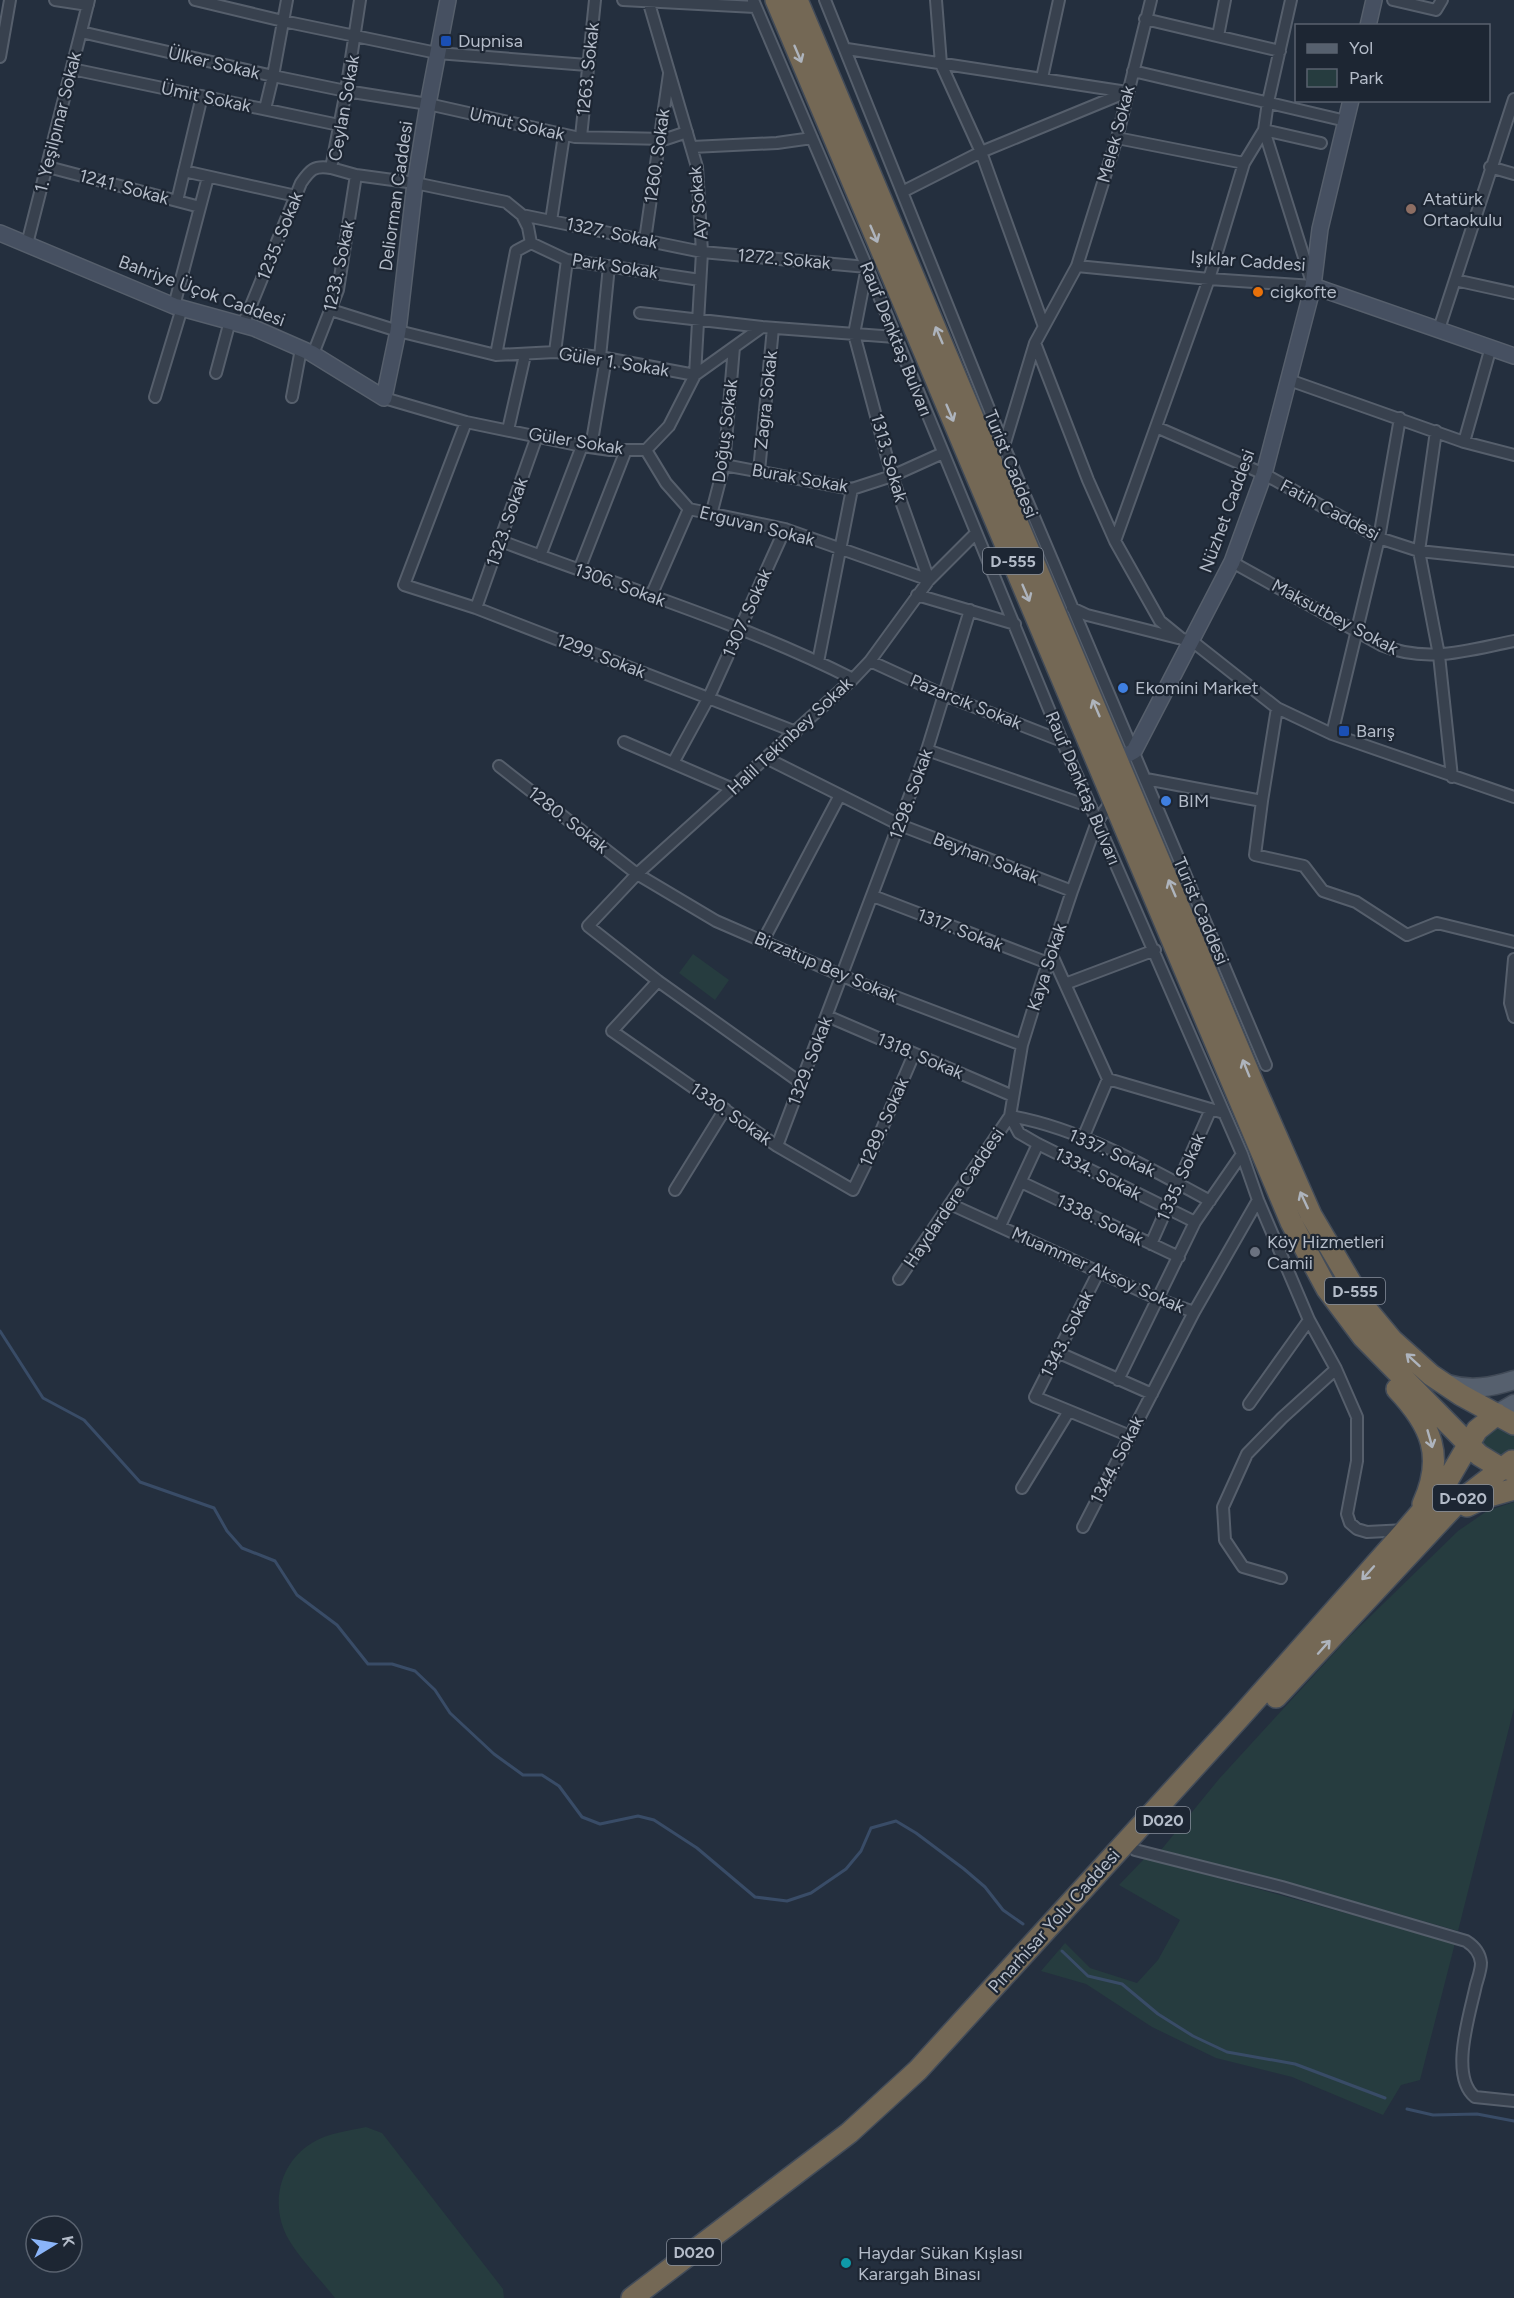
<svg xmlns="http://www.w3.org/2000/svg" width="1514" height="2298" viewBox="0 0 1514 2298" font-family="Figtree,sans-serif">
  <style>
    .green { fill: #263c3f }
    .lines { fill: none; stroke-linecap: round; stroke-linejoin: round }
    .stream { stroke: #394c67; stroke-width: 3 }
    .street-casing { stroke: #565f6c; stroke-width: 14 }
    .secondary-casing { stroke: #565f6c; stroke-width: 18 }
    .primary-casing { stroke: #414a57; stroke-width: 21 }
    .highway-casing { stroke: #434c59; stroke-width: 24 }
    .street { stroke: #38414e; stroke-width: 10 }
    .secondary { stroke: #465061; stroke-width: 15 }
    .primary { stroke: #56606e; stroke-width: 18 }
    .highway { stroke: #746855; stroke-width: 21 }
    .oneway { stroke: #aeb4bd }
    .transit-dot { fill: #1a4fb4; stroke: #1d2633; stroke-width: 2 }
    .education-dot { fill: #8d6e63; stroke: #1d2633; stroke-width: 2 }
    .food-dot { fill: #e8710a; stroke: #1d2633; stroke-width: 2 }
    .shop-dot { fill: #3f7fe0; stroke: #1d2633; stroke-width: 2 }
    .worship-dot { fill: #6b7280; stroke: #1d2633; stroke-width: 2 }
    .culture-dot { fill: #0f9aa8; stroke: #1d2633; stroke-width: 2 }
    .labels { text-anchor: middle; stroke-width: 4.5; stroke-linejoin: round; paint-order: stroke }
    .shield { fill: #1d2633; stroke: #878f9c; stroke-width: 1.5 }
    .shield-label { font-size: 16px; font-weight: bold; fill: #b4bcc9 }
    .poi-label { font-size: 18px; fill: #b4bcc9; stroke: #1d2633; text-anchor: start }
    .street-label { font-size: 18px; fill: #b4bcc9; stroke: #1d2633 }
  </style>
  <rect width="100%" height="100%" fill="#242f3e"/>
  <!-- green -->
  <path class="green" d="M693 954 729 980 715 1000 679 973Z
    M1491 1425 1514 1431V1450L1506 1457H1494C1481 1442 1480 1443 1491 1425Z
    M1514 1502V1708L1458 1931 1317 1891 1161 1850 1219 1779 1348 1638 1458 1531 1487 1511Z
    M1145 1858 1455 1943 1420 2080 1401 2085 1383 2115 1292 2077 1216 2058 1152 2027 1086 1984 1041 1971 1065 1943 1090 1968 1137 1983 1158 1960 1180 1920 1119 1885Z
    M366 2127 382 2133 503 2289 504 2298H335C320 2279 301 2260 289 2240 269 2206 279 2163 312 2143 328 2133 348 2131 366 2127Z"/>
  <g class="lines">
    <!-- stream -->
    <path class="stream" d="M0 1331 43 1398 84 1420 140 1482 214 1508 227 1531 242 1548 275 1561 297 1595 337 1625 368 1664H392L415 1671 435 1690 450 1713 494 1754 523 1775H542L559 1786 582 1817 600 1824 638 1816 654 1820 697 1848 755 1897 787 1901 811 1893 846 1869 861 1851 871 1828 896 1821 916 1833 964 1869 985 1887 1003 1910 1023 1924
      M1062 1951 1088 1976 1122 1984 1158 2014 1193 2036 1227 2052 1295 2064 1385 2098
      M1407 2109 1433 2115 1477 2114 1514 2121"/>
    <defs>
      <path id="street" d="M55 0 88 5
        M195 0 283 21 437 53 587 65
        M360 0 346 91 331 168 356 175 415 183 506 202 522 215 528 227 531 243 567 260 700 280
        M623 0 755 7
        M753 0 867 267 1062 741 1242 1154 1258 1200 1309 1320 1336 1369 1357 1417V1461L1347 1514 1350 1523 1357 1529 1367 1532 1406 1530
        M825 0 1004 446 1266 1065
        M936 0 941 64 981 152 1043 324
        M1393 0 1436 10 1442 0
        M1145 19 1280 51
        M81 32 273 76 346 91 428 104 575 137 666 139 687 132
        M1218 36 1225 0
        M847 49 1127 92
        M0 57 10 0
        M72 69 339 125
        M1133 71 1346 121
        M1042 78 1059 0
        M265 109 273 76 287 0
        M581 137 595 0
        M692 147 777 143 812 138
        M1244 163 1264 130 1321 143
        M48 167 200 207
        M1490 167 1514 174
        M184 171 296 196
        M902 192 981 152 1127 92
        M177 201 202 96
        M522 215 702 252 867 267 854 334 892 476 929 580
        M551 221 564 135
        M645 240 669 74
        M27 244 89 0
        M1077 266 1209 279 1313 286 1264 130 1268 102 1291 0
        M1455 280 1514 293
        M174 306 208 177
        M331 310 398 331 496 355 555 352 600 357 695 375 702 252 697 167 648 0
        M640 313 762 327
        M243 325 301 183C310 170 314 165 331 168
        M1439 329 1514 99
        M1035 343 1088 480 1115 541 1160 621 1182 639 1192 641 1277 708 1332 734 1514 797
        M555 352 567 260
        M313 354 338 290 356 175
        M496 355 516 251 531 243
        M600 357 609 266
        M216 373 230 321
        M1289 380 1464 442 1514 455
        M155 397 182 308
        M292 397 301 349
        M384 398 466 422 582 446 610 450H646L669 426 695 375 762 327 895 337
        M466 422 404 585 476 608 796 732
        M1156 427 1264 474 1379 538 1419 551 1514 561
        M508 430 525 355
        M1436 431 1419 551 1439 655 1452 777
        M1464 442 1491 347
        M1004 446 1035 343 1077 266 1117 138 1151 0
        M591 447 606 358
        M646 450 666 483 689 509 785 529 929 580
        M724 465 852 489 892 476 943 453
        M759 471 773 328
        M711 515 724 465 734 347
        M501 541C619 586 740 622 853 679
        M1115 541 1209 279 1244 163 1117 138
        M540 556 582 446
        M1232 562 1381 645C1427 664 1468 650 1514 641
        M579 570 626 450
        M917 595 1015 624
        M651 596 689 509
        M476 608 537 436
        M1072 608 1087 615 1178 638
        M870 661 944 695 1062 741
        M818 662 852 489
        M1332 734 1379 538 1400 418
        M624 742 733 789
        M927 750 1091 807
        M766 758 900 825 1072 891
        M673 763 709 697 785 529
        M499 766 637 874 716 921 859 983 1022 1045
        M1146 779 1262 801 1277 708
        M1262 801 1255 855 1304 866 1323 891 1356 902 1407 935 1437 923 1514 942
        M873 896 1048 963
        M763 941 840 795
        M1051 953 1108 1079 1224 1113
        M1514 959 1510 1003 1514 1017
        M658 981 612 1031 777 1146 853 1190 875 1145 914 1054
        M1065 984 1155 950
        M827 1016 1013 1096
        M801 1083 658 981 588 926 637 874 853 679 870 661 929 580 976 533
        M1010 1116C1077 1127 1150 1168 1210 1201
        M1010 1116 1019 1133 1038 1144 1195 1222
        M1083 1138 1108 1079
        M777 1146 927 750 970 610
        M1021 1182 1179 1257
        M675 1190 725 1109
        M950 1204 1158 1299 1194 1312
        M1000 1226 1038 1144
        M1151 1244 1211 1109
        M1099 1271 1035 1397 1130 1436
        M899 1279 1010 1116 1022 1045 1040 987 1072 891 1097 822 1112 800
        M1057 1352 1152 1394
        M1118 1380 1195 1222 1242 1154
        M1249 1404 1309 1320
        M1022 1488 1069 1411
        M1083 1527 1194 1312 1258 1200
        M1281 1578 1243 1567 1225 1540 1223 1507 1247 1454 1282 1418 1336 1369
        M1135 1850 1282 1887 1466 1941C1474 1946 1480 1952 1481 1963 1481 1970 1478 1978 1476 1985 1470 2014 1449 2076 1475 2097L1514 2101"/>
      <path id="secondary" d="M1368 26 1374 0
        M0 233 174 306 254 328 311 353 384 398 398 331 415 183 428 104 448 0
        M1313 286 1514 356
        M1118 760 1134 751 1232 562 1264 474 1313 286 1320 229 1351 100"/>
      <path id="primary" d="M1448 1384C1471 1391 1492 1387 1514 1380
        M1497 1414 1514 1404"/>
      <path id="highway" d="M776 0 1291 1222 1327 1289 1363 1337 1479 1455 1497 1466 1514 1471
        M797 0 1253 1083 1311 1215 1367 1310 1392 1340 1431 1375 1461 1395 1514 1424
        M1397 1389C1431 1425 1445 1456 1423 1504
        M1467 1506 1486 1497 1514 1489
        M1276 1697 1457 1503 1512 1461
        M632 2298 849 2133 918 2070 1241 1716 1406 1530 1446 1483 1477 1430 1497 1414"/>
    </defs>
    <!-- street casing -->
    <use href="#street" class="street-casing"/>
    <!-- secondary casing -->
    <use href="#secondary" class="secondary-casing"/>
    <!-- primary casing -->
    <use href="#primary" class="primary-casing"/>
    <!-- highway casing -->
    <use href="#highway" class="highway-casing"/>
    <!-- street -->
    <use href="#street" class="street"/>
    <!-- secondary -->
    <use href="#secondary" class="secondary"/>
    <!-- primary -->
    <use href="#primary" class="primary"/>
    <!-- highway -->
    <use href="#highway" class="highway"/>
  </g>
  <!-- one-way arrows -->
  <defs><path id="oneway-shaft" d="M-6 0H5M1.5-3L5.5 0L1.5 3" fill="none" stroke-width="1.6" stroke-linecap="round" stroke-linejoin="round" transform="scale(1.5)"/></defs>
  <g class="oneway">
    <use href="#oneway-shaft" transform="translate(798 54) rotate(67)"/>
    <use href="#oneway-shaft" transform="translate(874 234) rotate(67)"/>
    <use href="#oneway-shaft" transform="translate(939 335) rotate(-113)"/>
    <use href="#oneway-shaft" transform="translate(950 413) rotate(67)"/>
    <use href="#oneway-shaft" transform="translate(1026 593) rotate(67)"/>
    <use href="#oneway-shaft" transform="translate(1096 708) rotate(-113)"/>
    <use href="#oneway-shaft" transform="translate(1172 888) rotate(-113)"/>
    <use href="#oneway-shaft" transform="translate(1246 1068) rotate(-112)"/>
    <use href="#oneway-shaft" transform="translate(1304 1200) rotate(-115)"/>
    <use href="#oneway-shaft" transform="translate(1413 1360) rotate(-138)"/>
    <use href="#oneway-shaft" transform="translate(1430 1439) rotate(74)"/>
    <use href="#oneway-shaft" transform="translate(1368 1573) rotate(132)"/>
    <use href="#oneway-shaft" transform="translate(1324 1647) rotate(-48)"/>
  </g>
  <!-- markers -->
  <g class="transit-dot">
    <rect x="440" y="35" width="12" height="12" rx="3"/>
    <rect x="1338" y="725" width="12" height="12" rx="3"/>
  </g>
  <circle class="education-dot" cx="1411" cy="209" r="6"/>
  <circle class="food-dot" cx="1258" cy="292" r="6"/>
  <g class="shop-dot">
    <circle cx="1123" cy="688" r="6"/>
    <circle cx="1166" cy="801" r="6"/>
  </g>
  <circle class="worship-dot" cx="1255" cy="1252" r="6"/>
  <circle class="culture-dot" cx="846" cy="2263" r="6"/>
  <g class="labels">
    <!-- shield labels -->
    <g class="shield">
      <rect x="983" y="548" width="60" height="26" rx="4.5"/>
      <rect x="1325" y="1278" width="60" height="26" rx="4.5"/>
      <rect x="1433" y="1485" width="60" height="26" rx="4.5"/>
      <rect x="1136" y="1807" width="54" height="26" rx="4.5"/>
      <rect x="667" y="2239" width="54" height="26" rx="4.5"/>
    </g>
    <g class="shield-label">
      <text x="1013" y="567">D-555</text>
      <text x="1355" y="1297">D-555</text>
      <text x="1463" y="1504">D-020</text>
      <text x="1163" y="1826">D020</text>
      <text x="694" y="2258">D020</text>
    </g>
    <!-- poi labels -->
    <g class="poi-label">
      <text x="458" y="47">Dupnisa</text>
      <text x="1423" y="205">Atatürk<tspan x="1423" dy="21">Ortaokulu</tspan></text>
      <text x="1270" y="298">cigkofte</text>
      <text x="1135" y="694">Ekomini Market</text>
      <text x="1356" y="737">Barış</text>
      <text x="1178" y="807">BIM</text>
      <text x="1267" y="1248">Köy Hizmetleri<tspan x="1267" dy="21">Camii</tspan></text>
      <text x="858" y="2259">Haydar Sükan Kışlası<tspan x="858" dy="21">Karargah Binası</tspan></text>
    </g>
    <!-- street labels -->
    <g class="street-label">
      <text transform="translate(214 63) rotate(13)" y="6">Ülker Sokak</text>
      <text transform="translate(588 69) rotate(-84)" y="6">1263. Sokak</text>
      <text transform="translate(206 97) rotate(12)" y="6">Ümit Sokak</text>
      <text transform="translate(344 108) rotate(-80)" y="6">Ceylan Sokak</text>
      <text transform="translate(58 122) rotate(-76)" y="6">1. Yeşilpınar Sokak</text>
      <text transform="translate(517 124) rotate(13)" y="6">Umut Sokak</text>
      <text transform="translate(1116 134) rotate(-75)" y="6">Melek Sokak</text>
      <text transform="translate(657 156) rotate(-82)" y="6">1260. Sokak</text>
      <text transform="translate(124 187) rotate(15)" y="6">1241. Sokak</text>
      <text transform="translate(396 196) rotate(-82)" y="6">Deliorman Caddesi</text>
      <text transform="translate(698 203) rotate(-95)" y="6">Ay Sokak</text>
      <text transform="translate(612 233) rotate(12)" y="6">1327. Sokak</text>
      <text transform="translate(280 236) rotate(-68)" y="6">1235. Sokak</text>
      <text transform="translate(784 259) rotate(5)" y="6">1272. Sokak</text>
      <text transform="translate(1248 261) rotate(4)" y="6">Işıklar Caddesi</text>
      <text transform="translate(339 266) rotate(-78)" y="6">1233. Sokak</text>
      <text transform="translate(615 266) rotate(9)" y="6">Park Sokak</text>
      <text transform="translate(202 291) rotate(20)" y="6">Bahriye Üçok Caddesi</text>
      <text transform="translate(896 339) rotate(68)" y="6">Rauf Denktaş Bulvarı</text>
      <text transform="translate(614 362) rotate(9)" y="6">Güler 1. Sokak</text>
      <text transform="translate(766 400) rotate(-84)" y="6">Zagra Sokak</text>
      <text transform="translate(725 431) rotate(-83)" y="6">Doğuş Sokak</text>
      <text transform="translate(576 441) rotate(9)" y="6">Güler Sokak</text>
      <text transform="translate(889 458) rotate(74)" y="6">1313. Sokak</text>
      <text transform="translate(1011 464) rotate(68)" y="6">Turist Caddesi</text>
      <text transform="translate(800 478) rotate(10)" y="6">Burak Sokak</text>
      <text transform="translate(1330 510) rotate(28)" y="6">Fatih Caddesi</text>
      <text transform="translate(1227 511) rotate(-70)" y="6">Nüzhet Caddesi</text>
      <text transform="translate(507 522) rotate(-71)" y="6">1323. Sokak</text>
      <text transform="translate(757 526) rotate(14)" y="6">Erguvan Sokak</text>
      <text transform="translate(620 585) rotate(20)" y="6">1306. Sokak</text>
      <text transform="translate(747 613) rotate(-66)" y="6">1307. Sokak</text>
      <text transform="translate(1335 617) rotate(28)" y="6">Maksutbey Sokak</text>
      <text transform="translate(601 656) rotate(21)" y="6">1299. Sokak</text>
      <text transform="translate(966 702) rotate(22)" y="6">Pazarcık Sokak</text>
      <text transform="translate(790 736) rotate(-43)" y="6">Halil Tekinbey Sokak</text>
      <text transform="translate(1083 788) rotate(67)" y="6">Rauf Denktaş Bulvarı</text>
      <text transform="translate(911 794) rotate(-70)" y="6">1298. Sokak</text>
      <text transform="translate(568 820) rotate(38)" y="6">1280. Sokak</text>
      <text transform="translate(986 858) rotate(21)" y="6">Beyhan Sokak</text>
      <text transform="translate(1201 911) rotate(67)" y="6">Turist Caddesi</text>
      <text transform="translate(960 930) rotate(21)" y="6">1317. Sokak</text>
      <text transform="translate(826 967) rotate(23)" y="6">Birzatup Bey Sokak</text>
      <text transform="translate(1047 967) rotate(-72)" y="6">Kaya Sokak</text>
      <text transform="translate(920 1056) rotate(23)" y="6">1318. Sokak</text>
      <text transform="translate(810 1061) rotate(-69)" y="6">1329. Sokak</text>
      <text transform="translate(731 1114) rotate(35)" y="6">1330. Sokak</text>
      <text transform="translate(884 1122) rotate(-66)" y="6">1289. Sokak</text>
      <text transform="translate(1112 1153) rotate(24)" y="6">1337. Sokak</text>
      <text transform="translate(1098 1174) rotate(27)" y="6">1334. Sokak</text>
      <text transform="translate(1181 1177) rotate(-66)" y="6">1335. Sokak</text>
      <text transform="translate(954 1198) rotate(-56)" y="6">Haydardere Caddesi</text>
      <text transform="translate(1100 1220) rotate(26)" y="6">1338. Sokak</text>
      <text transform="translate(1098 1270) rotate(24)" y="6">Muammer Aksoy Sokak</text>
      <text transform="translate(1067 1334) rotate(-63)" y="6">1343. Sokak</text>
      <text transform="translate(1117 1460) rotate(-63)" y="6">1344. Sokak</text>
      <text transform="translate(1054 1921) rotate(-48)" y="6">Pınarhisar Yolu Caddesi</text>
    </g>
  </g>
  <!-- legend -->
  <rect x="1295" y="24" width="195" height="78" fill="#1d2633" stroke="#59626f" stroke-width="1.5"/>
  <rect x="1307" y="44" width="30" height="9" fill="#56606e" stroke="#59626f" stroke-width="1.5"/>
  <text x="1349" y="54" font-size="18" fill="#b4bcc9">Yol</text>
  <rect x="1307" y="69" width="30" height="18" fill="#263c3f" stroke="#59626f" stroke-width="1.5"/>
  <text x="1349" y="84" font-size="18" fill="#b4bcc9">Park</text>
  <!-- north arrow -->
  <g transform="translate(54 2244) rotate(79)"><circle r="28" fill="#1d2633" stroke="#59626f" stroke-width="1.5"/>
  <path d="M0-4.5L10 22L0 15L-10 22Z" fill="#8ab4f8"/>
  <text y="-9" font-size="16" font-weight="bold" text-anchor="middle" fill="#b4bcc9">K</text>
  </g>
</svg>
